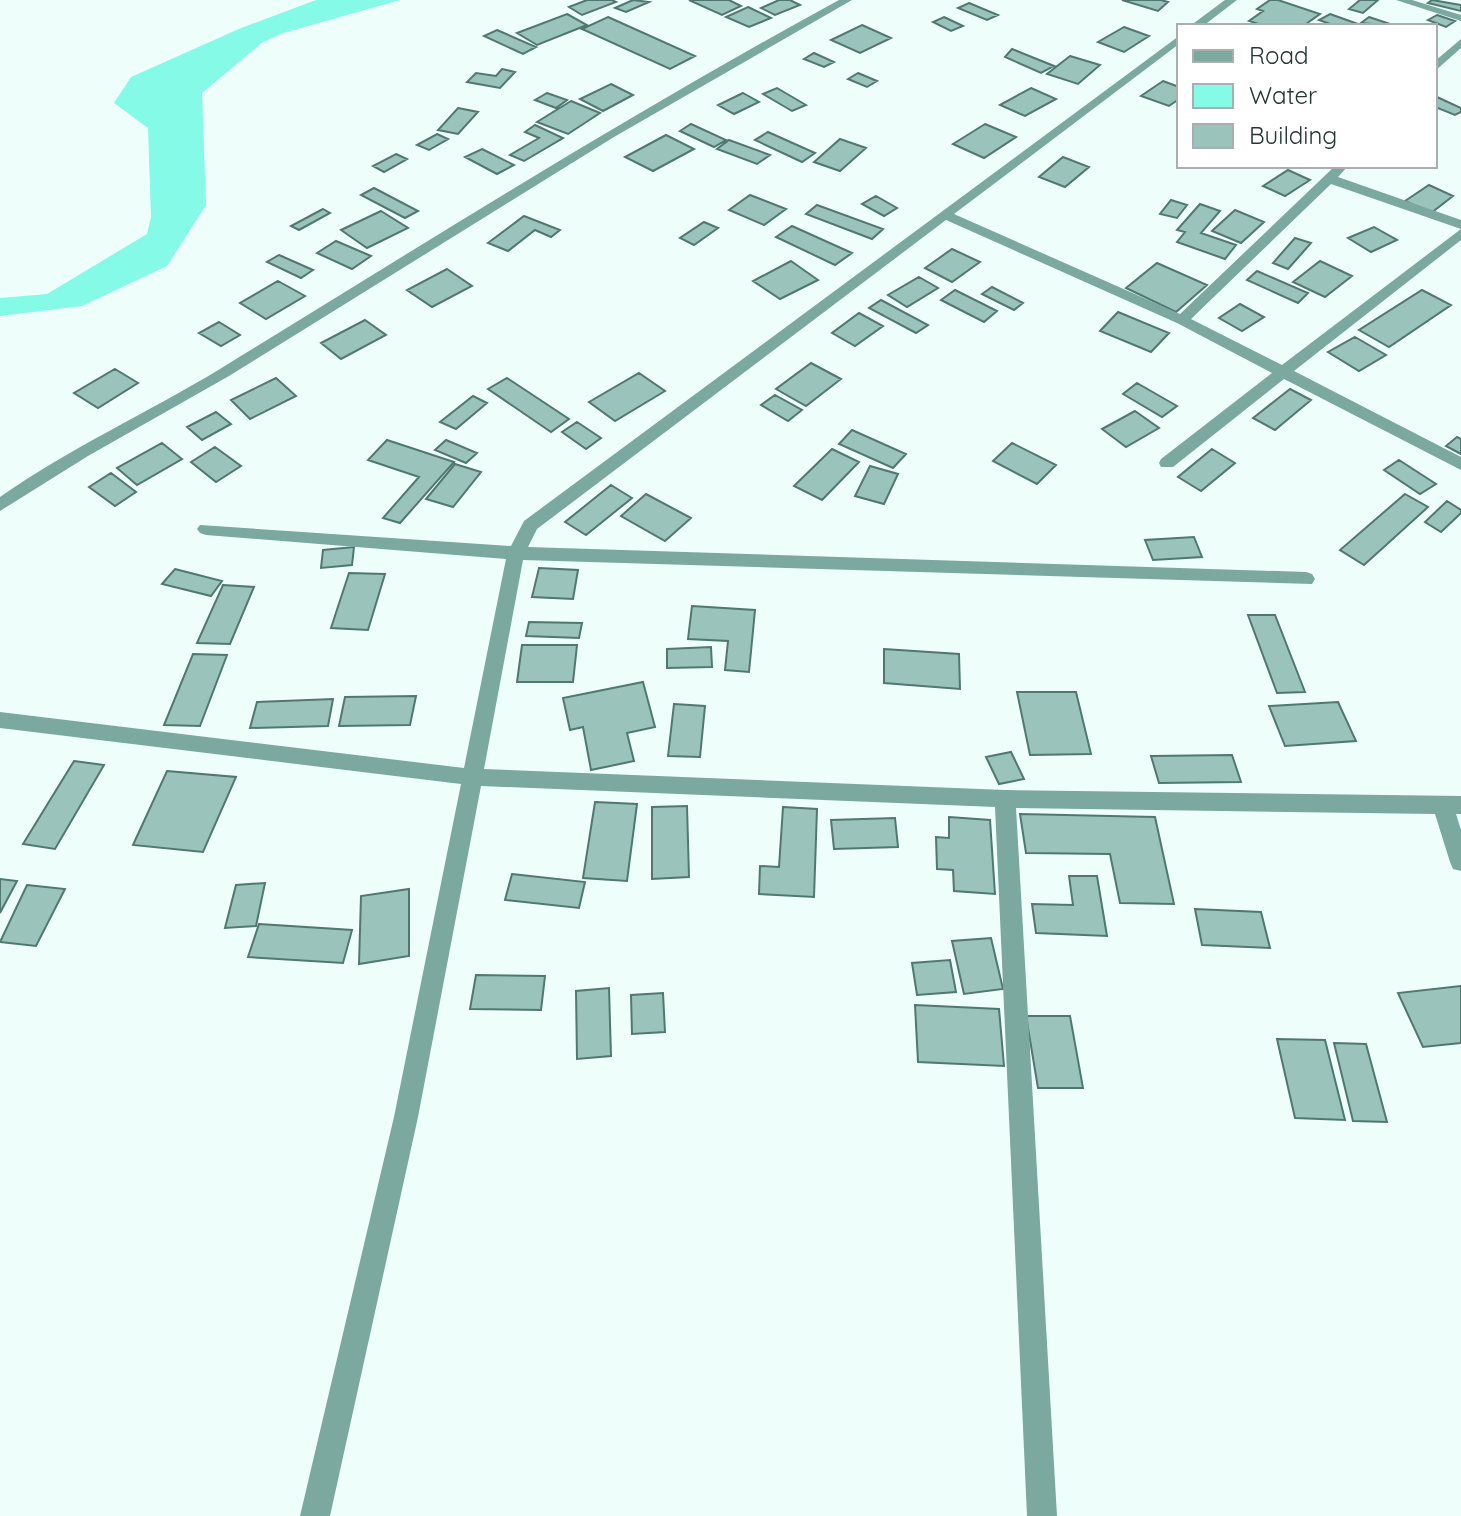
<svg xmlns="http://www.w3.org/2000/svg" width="1461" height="1516" viewBox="0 0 1461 1516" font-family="Quicksand,sans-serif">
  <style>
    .water { fill: #85fae6 }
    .building { fill: #9ac4bb; stroke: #507871; stroke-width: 2 }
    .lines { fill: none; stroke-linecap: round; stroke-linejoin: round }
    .street { fill: #7ba89f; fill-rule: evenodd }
  </style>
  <rect width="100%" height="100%" fill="#eefffb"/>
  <!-- water -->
  <path class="water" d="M316 0H400L283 33 263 42 202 93 206 205 167 266 82 306 0 316V298L47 294 147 234 151 217 148 128 114 103 131 77 241 28Z"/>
  <!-- building -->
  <path class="building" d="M587 0H612L616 2 582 15 569 7Z
    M633 0 649 2 626 12 615 8Z
    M689 0H729L741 6 722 15Z
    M779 0H790L800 5 775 15 761 8Z
    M1122 0H1161L1168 2 1158 11Z
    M1270 0H1278L1320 14 1303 26H1265L1249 21 1263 11 1257 9Z
    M1360 0H1378L1363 13 1349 9Z
    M1432 0 1461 5V11L1428 3Z
    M969 3 998 15 987 20 958 8Z
    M748 7 771 18 749 27 726 17Z
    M567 14 587 25 537 45 517 33Z
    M1330 14 1358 24 1336 26 1319 20Z
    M1437 15 1455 21 1446 27 1428 20Z
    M608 17 695 56 670 69 582 29Z
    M944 17 963 26 951 31 933 22Z
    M1369 17 1396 26 1361 23Z
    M862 25 891 38 860 53 831 40Z
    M1124 27 1149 36 1124 52 1098 42Z
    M497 30 536 47 523 54 484 36Z
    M1012 49 1054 66 1041 73 1005 57Z
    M814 53 834 62 824 67 804 59Z
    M1070 56 1100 65 1078 84 1047 74Z
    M502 69 515 72 500 88 467 82 476 73 496 76Z
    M858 73 877 81 867 87 848 79Z
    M1163 81 1179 87V99L1169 106 1141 96Z
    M611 84 633 95 603 111 580 99Z
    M777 88 806 105 792 111 763 94Z
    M1031 88 1056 99 1025 116 1000 105Z
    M547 93 567 100 556 108 535 100Z
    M743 93 759 102 734 114 718 105Z
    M1437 97 1461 108V112L1455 115 1435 107Z
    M571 101 600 113 568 134 537 122Z
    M458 108 478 112 458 134 438 130Z
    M691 124 726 140 714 147 680 131Z
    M985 124 1016 137 984 158 953 144Z
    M535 125 563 138 524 161 510 155 539 138 525 132Z
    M768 132 815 153 802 162 755 140Z
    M437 134 448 139 429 150 417 145Z
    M666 135 694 149 653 171 625 157Z
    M840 139 866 148 840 171 814 162Z
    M729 140 770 155 757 164 717 149Z
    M482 149 514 165 497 174 465 157Z
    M396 154 407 159 384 172 373 166Z
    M1063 157 1089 167 1065 187 1039 177Z
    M1288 170 1310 180 1285 196 1263 186Z
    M1429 185 1453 196 1431 213 1405 201Z
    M374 188 418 211 405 218 361 195Z
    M750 195 786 209 764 225 729 210Z
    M876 196 897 208 884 216 862 204Z
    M1171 200 1187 205 1177 218 1160 214Z
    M1200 204 1220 211 1201 233 1236 245 1225 259 1177 242 1185 232 1177 230Z
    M817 205 883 229 872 239 806 214Z
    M323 209 330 213 299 230 291 226Z
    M1235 210 1264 222 1241 243 1212 231Z
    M381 211 408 228 367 248 341 230Z
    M524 216 560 230 551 237 535 230 508 251 488 243Z
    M704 222 718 228 694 245 680 238Z
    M792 226 852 253 835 265 776 237Z
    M1374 227 1397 240 1371 252 1348 238Z
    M1295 238 1311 243 1288 269 1273 263Z
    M336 241 371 256 352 269 317 253Z
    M952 249 980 262 952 282 925 268Z
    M279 255 313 270 301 278 267 262Z
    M791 261 818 280 780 299 753 281Z
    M1320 261 1352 276 1325 297 1293 282Z
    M1157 263 1207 285 1176 312 1126 288Z
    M447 269 472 286 432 307 407 290Z
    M1257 271 1308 293 1298 303 1247 280Z
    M919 277 938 288 907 307 888 295Z
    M278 281 305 296 266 319 240 303Z
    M992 287 1023 303 1014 310 982 294Z
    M955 290 997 311 984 322 941 300Z
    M1422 290 1451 305 1389 347 1359 330Z
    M881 300 928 325 916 333 869 308Z
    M1240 304 1264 317 1242 331 1219 318Z
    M1118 312 1169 333 1151 352 1100 331Z
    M859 313 883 326 855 346 832 333Z
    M365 320 386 335 341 359 321 343Z
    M219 322 240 335 221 346 199 333Z
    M1355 337 1386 355 1359 371 1328 352Z
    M811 363 841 379 806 406 776 389Z
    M115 369 138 383 98 408 74 393Z
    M639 373 665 391 615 421 589 402Z
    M276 378 296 396 250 419 231 400Z
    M507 378 569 419 551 432 488 389Z
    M1137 383 1177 406 1162 417 1123 394Z
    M1290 389 1311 400 1275 430 1253 418Z
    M775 395 802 410 788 421 761 405Z
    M473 396 487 403 456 429 440 422Z
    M1135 411 1159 428 1126 447 1102 429Z
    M216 412 231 424 202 440 187 427Z
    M577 422 601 438 586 449 562 432Z
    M852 430 906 454 893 468 839 444Z
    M1457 437 1461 439V454L1446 446Z
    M387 440 454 462 400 523 383 518 419 477 368 460Z
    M446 440 477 453 466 463 435 450Z
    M162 443 182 459 137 485 117 468Z
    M1012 443 1056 465 1037 484 993 461Z
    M215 447 241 466 216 482 191 462Z
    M832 449 859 462 822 500 794 486Z
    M1212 449 1235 463 1201 491 1178 477Z
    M1399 460 1436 484 1420 494 1384 470Z
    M455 464 481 472 453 507 426 499Z
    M870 466 898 474 884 504 855 496Z
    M111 473 136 492 115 506 89 487Z
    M611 485 632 498 586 535 565 522Z
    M646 494 691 518 665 541 621 516Z
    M1405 494 1428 507 1364 565 1340 550Z
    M1447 501 1461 510V513L1441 532 1425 522Z
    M1194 537 1202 557 1153 560 1145 540Z
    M354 547 352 565 321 568 323 550Z
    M539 568 578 570 573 599 532 597Z
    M175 569 222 581 211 596 162 584Z
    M349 573 385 574 368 630 331 628Z
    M223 585 254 587 230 644 197 643Z
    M692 606 755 610 749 672 725 670 728 641 688 639Z
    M1248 615H1275L1305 692 1277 693Z
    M529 622 582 623 579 638 526 636Z
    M522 645H577L573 682H517Z
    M711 647 712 667 667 668V649Z
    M884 649 959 654 960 689 884 683Z
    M193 654 227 655 200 726 164 725Z
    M643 682 655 727 627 733 634 761 591 770 583 727 570 730 563 698Z
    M1017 692H1076L1091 754 1030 755Z
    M416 696 410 725 339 726 345 697Z
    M333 699 328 726 250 728 257 702Z
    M1338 702 1356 741 1285 746 1269 706Z
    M674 704 705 706 700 757 668 756Z
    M1011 752 1024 779 999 784 986 757Z
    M1232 755 1241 782 1159 783 1151 756Z
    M74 761 104 765 55 849 23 844Z
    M167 771 236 777 203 852 133 845Z
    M595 802 637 804 627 881 583 878Z
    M687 806 689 877 652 879V807Z
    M783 807 817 809 814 897 759 894 760 866 779 867Z
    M1020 814 1155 817 1174 904 1120 903 1110 854 1026 853Z
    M949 817 990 820 995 894 954 891 953 870 937 869 936 837 949 838Z
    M895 818 898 847 834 849 831 820Z
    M512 874 585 882 579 908 505 900Z
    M1069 876H1097L1107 936 1036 933 1032 904 1073 905Z
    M0 879 17 881 0 913Z
    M265 883 256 926 225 928 236 885Z
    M27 885 65 889 36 946 0 942Z
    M409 889V956L359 964 361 896Z
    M1195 909 1261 912 1270 948 1202 945Z
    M259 924 352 930 343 963 248 957Z
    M991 938 1003 989 964 994 952 941Z
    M950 960 956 992 917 995 912 963Z
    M476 975 545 976 541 1010 470 1009Z
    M1461 986V1043L1423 1047 1398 993Z
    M609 988 611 1056 577 1059 576 991Z
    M663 993 665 1032 632 1034 631 995Z
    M915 1005 999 1009 1004 1066 918 1062Z
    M1026 1016H1070L1083 1088H1038Z
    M1277 1039 1325 1040 1345 1120 1295 1118Z
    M1334 1043 1366 1044 1387 1122 1353 1121Z"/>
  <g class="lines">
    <!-- street -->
    <path class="street" d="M839 0H852L614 137 229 376 88 456 0 511V497C70 448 147 413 220 369 425 243 628 115 839 0Z
      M1225 0H1237L1203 26H1190Z
      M1396 0H1412L1461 15V21Z
      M1179 36V44L954 214 1180 314 1335 166H1348L1338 177 1461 220V240L1294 371 1461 457V470L1284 379 1173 467H1161L1159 463 1161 459 1272 373 1177 323 946 220 537 529 528 547 1306 572 1312 574 1315 579 1312 584 523 560 484 769 1005 790 1461 796V814H1456L1461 830V871L1453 869 1450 862 1435 814 1016 808 1057 1516H1027L995 807 481 786 418 1117 330 1516H300L394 1117 461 784 0 728V712L464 768 506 559 206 535 200 533 197 529 200 525 511 546 524 521ZM1331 184 1461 229 1282 365 1191 319Z
      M1461 39V48L1435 71V61Z"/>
  </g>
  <!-- legend -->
  <rect x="1177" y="24" width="260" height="144" fill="#ffffff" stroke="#a8afae" stroke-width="2"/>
  <rect x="1193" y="50" width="40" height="12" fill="#7ba89f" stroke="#a8afae" stroke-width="2"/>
  <text x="1249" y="64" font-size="24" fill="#263734">Road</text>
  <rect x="1193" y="84" width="40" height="24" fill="#85fae6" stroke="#a8afae" stroke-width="2"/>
  <text x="1249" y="104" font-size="24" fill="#263734">Water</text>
  <rect x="1193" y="124" width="40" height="24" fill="#9ac4bb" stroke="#a8afae" stroke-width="2"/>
  <text x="1249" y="144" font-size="24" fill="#263734">Building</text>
</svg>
